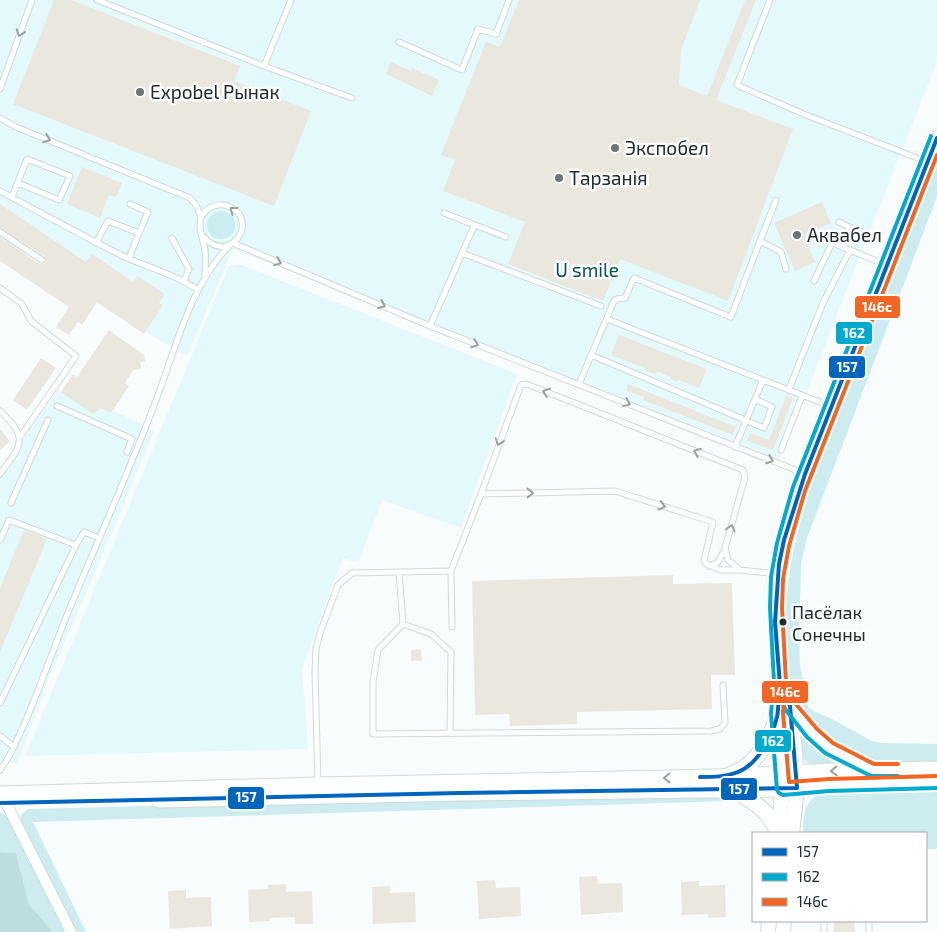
<svg xmlns="http://www.w3.org/2000/svg" width="937" height="932" viewBox="0 0 937 932" font-family="'Exo 2',sans-serif">
  <style>
    .built { fill: #e3f9fb }
    .green { fill: #ccecf0 }
    .forest { fill: #bddde1 }
    .building { fill: #eae7df }
    .lines { fill: none; stroke-linecap: round; stroke-linejoin: round }
    .lane-casing { stroke: #d0d8d8; stroke-width: 7 }
    .street-casing { stroke: #d0d8d8; stroke-width: 12 }
    .secondary-casing { stroke: #d0d8d8; stroke-width: 16 }
    .primary-casing { stroke: #d0d8d8; stroke-width: 17 }
    .lane { stroke: #feffff; stroke-width: 5 }
    .street { stroke: #feffff; stroke-width: 10 }
    .secondary { stroke: #feffff; stroke-width: 14 }
    .primary { stroke: #feffff; stroke-width: 15 }
    .bus-1-casing { stroke: #fff; stroke-width: 8 }
    .bus-2-casing { stroke: #fff; stroke-width: 8 }
    .bus-3-casing { stroke: #fff; stroke-width: 8 }
    .bus-1 { stroke: #0065bd; stroke-width: 4 }
    .bus-2 { stroke: #00a9ce; stroke-width: 4 }
    .bus-3 { stroke: #f26522; stroke-width: 4 }
    .oneway { stroke: #9ba0a0 }
    .poi-dot { fill: #6c7475; stroke: #fff; stroke-width: 2 }
    .bus-dot { fill: #212b2c; stroke: #fff; stroke-width: 2 }
    .labels { text-anchor: middle; stroke-width: 5; stroke-linejoin: round; paint-order: stroke }
    .bus-label { font-size: 18px; fill: #212b2c; stroke: #fff; text-anchor: start }
    .poi-label { font-size: 19px; fill: #212b2c; stroke: #fff; text-anchor: start }
    .park-label { font-size: 19px; fill: #00535b; stroke: #fff }
    .line-badge { stroke: #fff; stroke-width: 2 }
    .badge-label { font-size: 14px; text-anchor: middle; font-weight: bold; fill: #fff }
  </style>
  <rect width="100%" height="100%" fill="#f8fcfc"/>
  <!-- built -->
  <path class="built" d="M0 0H937V61L780 459 233 249 187 356 70 288 65 277 0 239Z
    M239 264 517 374 461 528 382 500 359 560 351 561 343 558 302 668 308 749 25 756 229 266Z
    M58 390 125 416 154 431 102 556 49 678 17 764 0 761V473Z"/>
  <!-- green -->
  <path class="green" d="M937 165V197L807 538 801 564 799 636 800 666 808 707 813 711 830 718 872 741 881 743 937 744V763L818 766 808 763 801 757C794 714 785 671 785 628 786 575 797 525 815 475Z
    M207 225a14 14 0 1 1 28 0a14 14 0 1 1-28 0Z
    M937 790V849H926V833H803C804 812 803 804 822 791Z
    M732 792 731 801 33 822 86 932H75L21 824C20 816 22 813 28 809Z
    M0 812 7 816 11 821 65 932H53L29 904 16 853 0 852Z"/>
  <!-- forest -->
  <path class="forest" d="M0 852 16 853 29 904 53 932H0Z"/>
  <!-- building -->
  <path class="building" d="M54 0H71L240 66 234 81 311 111 274 206 13 104Z
    M519 0H700L681 50 679 85 707 96 745 0H756L716 100 793 129 728 301 620 259 603 301 508 264 525 222 443 191 455 160 441 155 486 42 500 47Z
    M391 62 411 71 412 68 439 80 432 96 386 74Z
    M82 167 122 183 116 197 109 195 100 218 67 204Z
    M822 202 831 223 812 232 816 239 807 243 815 262 795 271 774 223Z
    M0 204 86 262 92 254 133 282 137 276 165 294 159 303 163 305 144 334 97 302 82 325 78 322 69 335 56 327 69 307 0 261V237L40 264H44L46 260 44 256 0 228Z
    M109 330 144 355 145 361 140 363 141 369 133 370 125 383 129 386 111 413 101 408 93 414 61 392 73 374 77 377Z
    M619 335 707 369 699 388 678 380 677 382 670 379 671 377 657 371 656 374 644 370 645 368 611 355Z
    M41 358 56 368 27 410 13 400Z
    M628 384 736 427 733 435 643 400 644 397 626 391Z
    M786 396 793 398 773 450 747 441 750 433 769 440Z
    M0 429 10 441 0 450Z
    M24 530 47 539 0 652V588Z
    M673 575V584L732 583 735 675H711L712 709 577 712V724L510 726 509 714 475 715 472 581Z
    M421 649 422 661H411V650Z
    M597 876 598 884 622 883 623 912 581 915 579 877Z
    M495 880 496 888 520 887 521 916 479 919 477 881Z
    M699 881V886L725 885 726 917 708 918V914L682 915 681 882Z
    M286 884V892L312 891 313 924H295V917L269 918 270 921 249 922 248 890 268 889V885Z
    M390 886V893L415 892 416 922 373 924 372 887Z
    M186 890V898L211 897 212 926 170 929 168 891Z
    M834 921H854L855 932H834Z"/>
  <g class="lines">
    <defs>
      <path id="lane" d="M97 0 264 66 352 98
        M770 0 737 85 806 115 925 161
        M399 42 462 70 478 29 496 34 509 0
        M264 66 291 0
        M0 89 32 0
        M0 118 16 127 190 198 196 205 201 217
        M0 191C41 213 83 236 125 257 150 268 176 275 198 290
        M12 197 27 159 70 176 59 200 18 183
        M130 204 148 212 139 233
        M444 213 506 237
        M839 222 849 227 860 230
        M0 232 42 260
        M203 236C228 266 259 223 232 208 219 200 201 208 200 223 199 232 204 241 205 250 206 258 205 268 205 277
        M172 238 189 269 184 281
        M760 241 776 200
        M96 243 108 221 139 233 129 258
        M233 243 430 326 803 473
        M843 247 849 227
        M462 253 601 306
        M814 281 832 243 850 250
        M0 288 22 304 31 321 76 356 20 437
        M607 319 763 380
        M430 326 474 226
        M591 355 764 428 772 407 755 399
        M579 384 614 301 617 299 625 298 634 278 731 317 760 241 781 252 786 269
        M789 389 823 303 850 250 886 265
        M57 406 132 439 127 452
        M0 411C30 438 21 446 0 474
        M735 447 763 380 830 406
        M781 450 802 396
        M481 494 615 491 713 522 704 561 706 564 721 570H740L778 574
        M11 503 48 420
        M0 540 9 520 76 545
        M709 566 718 562 725 549
        M399 572 403 624 378 650 373 682V734L711 731 720 729 725 723 723 685
        M403 624 431 634 451 652 450 733
        M452 627 451 571 481 494 521 385 526 384 542 390 743 470 745 477 725 548 728 560 740 570
        M0 703 76 545 84 532 100 538
        M0 736 14 747
        M0 770C12 755 18 737 26 720 39 689 51 657 63 625 94 548 129 473 158 395 177 344 191 285 229 246
        M318 783 315 672 316 649 320 633 338 585 352 573 451 571
        M824 921V932
        M869 921V932"/>
      <path id="street" d="M4 793 6 803 71 932"/>
      <path id="secondary" d="M788 701 790 706 795 751 797 788 792 833
        M778 833 784 773 778 716 777 704 780 685 775 622 779 564 784 540 805 474 937 138
        M768 932 769 921
        M783 932 784 921"/>
      <path id="primary" d="M790 706 812 733 829 748 869 768
        M731 774C757 766 769 740 778 716
        M733 790C755 803 768 809 778 833
        M0 794 319 785 715 777 829 771 937 769
        M159 800 460 793 783 789 829 785 937 782"/>
    </defs>
    <!-- lane casing -->
    <use href="#lane" class="lane-casing"/>
    <!-- street casing -->
    <use href="#street" class="street-casing"/>
    <!-- secondary casing -->
    <use href="#secondary" class="secondary-casing"/>
    <!-- primary casing -->
    <use href="#primary" class="primary-casing"/>
    <!-- lane -->
    <use href="#lane" class="lane"/>
    <!-- street -->
    <use href="#street" class="street"/>
    <!-- secondary -->
    <use href="#secondary" class="secondary"/>
    <!-- primary -->
    <use href="#primary" class="primary"/>
    <defs>
      <path id="bus-1" d="M700 777C713 777 726 777 738 772 758 764 772 737 777 717 779 708 778 699 779 690
        M0 803 460 793 797 788 790 706 780 685 775 622 779 564 784 540 805 474 937 138"/>
      <path id="bus-2" d="M931 136 793 487 777 543 771 577 770 608 774 682 771 713 777 790 779 793 783 795 829 791 937 788
        M774 683 785 709 807 737 825 753 871 776H898"/>
      <path id="bus-3" d="M786 679 795 703 817 729 833 743 874 764H898
        M937 776 829 779 789 782 783 713 786 682 782 608 783 579 789 546 805 491 937 155"/>
    </defs>
    <!-- bus-1 casing -->
    <use href="#bus-1" class="bus-1-casing"/>
    <!-- bus-2 casing -->
    <use href="#bus-2" class="bus-2-casing"/>
    <!-- bus-3 casing -->
    <use href="#bus-3" class="bus-3-casing"/>
    <!-- bus-1 -->
    <use href="#bus-1" class="bus-1"/>
    <!-- bus-2 -->
    <use href="#bus-2" class="bus-2"/>
    <!-- bus-3 -->
    <use href="#bus-3" class="bus-3"/>
  </g>
  <!-- one-way arrows -->
  <defs><path id="oneway-chevron" d="M-2-3.5L2.5 0L-2 3.5" fill="none" stroke-width="1.6" stroke-linecap="round" stroke-linejoin="round" transform="scale(1.25)"/></defs>
  <g class="oneway">
    <use href="#oneway-chevron" transform="translate(20 33) rotate(110)"/>
    <use href="#oneway-chevron" transform="translate(47 139) rotate(22)"/>
    <use href="#oneway-chevron" transform="translate(233 210) rotate(-143)"/>
    <use href="#oneway-chevron" transform="translate(278 262) rotate(22)"/>
    <use href="#oneway-chevron" transform="translate(382 305) rotate(23)"/>
    <use href="#oneway-chevron" transform="translate(475 344) rotate(21)"/>
    <use href="#oneway-chevron" transform="translate(546 392) rotate(-159)"/>
    <use href="#oneway-chevron" transform="translate(627 403) rotate(22)"/>
    <use href="#oneway-chevron" transform="translate(499 442) rotate(109)"/>
    <use href="#oneway-chevron" transform="translate(697 452) rotate(-158)"/>
    <use href="#oneway-chevron" transform="translate(770 460) rotate(21)"/>
    <use href="#oneway-chevron" transform="translate(530 493) rotate(-1)"/>
    <use href="#oneway-chevron" transform="translate(662 506) rotate(17)"/>
    <use href="#oneway-chevron" transform="translate(731 528) rotate(-75)"/>
    <use href="#oneway-chevron" transform="translate(834 771) rotate(178)"/>
    <use href="#oneway-chevron" transform="translate(667 778) rotate(179)"/>
  </g>
  <!-- markers -->
  <g class="poi-dot">
    <circle cx="140" cy="92" r="5"/>
    <circle cx="615" cy="148" r="5"/>
    <circle cx="559" cy="178" r="5"/>
    <circle cx="797" cy="235" r="5"/>
  </g>
  <circle class="bus-dot" cx="783" cy="622" r="4.5"/>
  <g class="labels">
    <!-- bus labels -->
    <g class="bus-label">
      <text x="792" y="619">Пасёлак<tspan x="792" dy="22">Сонечны</tspan></text>
    </g>
    <!-- poi labels -->
    <g class="poi-label">
      <text x="150" y="99">Expobel Рынак</text>
      <text x="625" y="155">Экспобел</text>
      <text x="569" y="185">Тарзанія</text>
      <text x="807" y="242">Аквабел</text>
    </g>
    <!-- park labels -->
    <g class="park-label">
      <text x="587" y="277">U smile</text>
    </g>
  </g>
  <g class="line-badge">
    <rect x="854" y="295" width="47" height="24" rx="5" fill="#f26522"/>
    <rect x="835" y="321" width="38" height="24" rx="5" fill="#00a9ce"/>
    <rect x="828" y="355" width="38" height="24" rx="5" fill="#0065bd"/>
    <rect x="761" y="680" width="48" height="24" rx="5" fill="#f26522"/>
    <rect x="754" y="729" width="38" height="24" rx="5" fill="#00a9ce"/>
    <rect x="720" y="777" width="38" height="24" rx="5" fill="#0065bd"/>
    <rect x="227" y="786" width="38" height="24" rx="5" fill="#0065bd"/>
  </g>
  <g class="badge-label">
    <text x="877" y="312">146с</text>
    <text x="854" y="338">162</text>
    <text x="847" y="372">157</text>
    <text x="785" y="697">146с</text>
    <text x="773" y="746">162</text>
    <text x="739" y="794">157</text>
    <text x="246" y="802">157</text>
  </g>
  <!-- legend -->
  <rect x="752" y="832" width="175" height="90" fill="#ffffff" stroke="#a6aaab"/>
  <rect x="762" y="848" width="25" height="8" fill="#0065bd" stroke="#a6aaab"/>
  <text x="797" y="857" font-size="15" fill="#212b2c">157</text>
  <rect x="762" y="873" width="25" height="8" fill="#00a9ce" stroke="#a6aaab"/>
  <text x="797" y="882" font-size="15" fill="#212b2c">162</text>
  <rect x="762" y="898" width="25" height="8" fill="#f26522" stroke="#a6aaab"/>
  <text x="797" y="907" font-size="15" fill="#212b2c">146с</text>
</svg>
